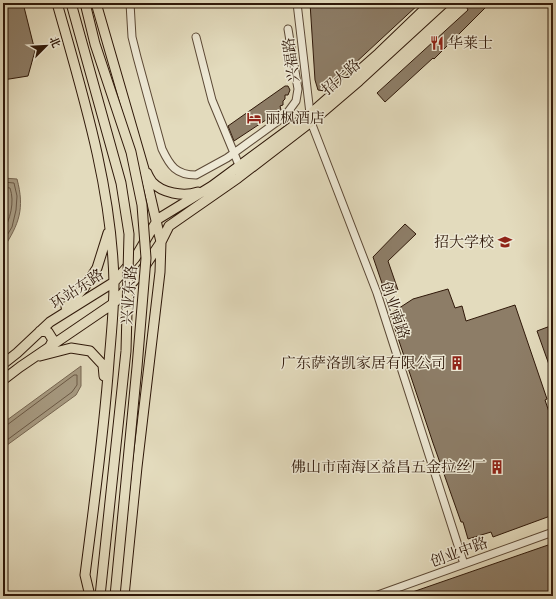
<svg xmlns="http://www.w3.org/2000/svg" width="556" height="599" viewBox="0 0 556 599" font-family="'IM FELL English','Noto Serif SC',serif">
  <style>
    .water { fill: #a69980; stroke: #766550 }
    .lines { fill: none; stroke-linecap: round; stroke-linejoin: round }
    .shore { stroke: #6a5844; stroke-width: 1 }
    .building { fill: #8d7d67; stroke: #2f1809 }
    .minor-casing { stroke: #5c4936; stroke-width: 9 }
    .major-casing { stroke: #2f1809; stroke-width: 11 }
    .minor { stroke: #ede8d4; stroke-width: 7 }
    .major { stroke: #e3dbbd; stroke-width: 9 }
    .major-bridge-casing { stroke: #2f1809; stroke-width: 11; stroke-linecap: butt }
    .major-bridge { stroke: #e3dbbd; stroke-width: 9 }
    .labels { text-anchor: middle; stroke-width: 3; stroke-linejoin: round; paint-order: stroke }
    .poi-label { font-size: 15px; fill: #2f1809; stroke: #ede8d4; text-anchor: end }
    .street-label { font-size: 15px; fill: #2f1809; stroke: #ede8d4 }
  </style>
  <rect width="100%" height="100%" fill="#e3dbbd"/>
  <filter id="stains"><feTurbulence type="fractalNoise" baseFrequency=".005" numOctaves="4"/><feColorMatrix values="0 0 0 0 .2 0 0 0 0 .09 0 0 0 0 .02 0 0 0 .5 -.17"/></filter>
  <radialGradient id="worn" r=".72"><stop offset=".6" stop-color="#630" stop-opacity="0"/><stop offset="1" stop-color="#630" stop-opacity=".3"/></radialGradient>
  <!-- water -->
  <path class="water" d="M3 178 17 179C25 209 19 224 3 249Z
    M81 366V386L76 395 3 448V423Z"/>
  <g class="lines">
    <!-- shore -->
    <path class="shore" d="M3 182 14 183 17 196 16 210 12 227 3 242
      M3 187 10 188C15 202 10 220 3 232
      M3 426 7 425 74 375H77V385L72 392 3 443"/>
  </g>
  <!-- building -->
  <path class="building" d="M8 3H23L35 51 28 76 3 80V4Z
    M310 3H420L325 91 318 90 315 80Z
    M472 3H490L434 59 433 58 385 102 377 93 468 10 467 8Z
    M285 86H288L290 90 288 95H285V99L283 101V105L280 106 281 110 234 141 228 126Z
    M405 224 416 234 388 261 398 290 386 295 373 257Z
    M448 289 455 308 462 306 466 321 515 305 547 399 545 400 553 424V515L493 537 491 532 468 539 463 522H461L433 443 390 314 413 299Z
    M553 325V373H552L537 331Z
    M551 544 553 549V596H401Z"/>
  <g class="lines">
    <defs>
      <path id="minor" d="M130 3 132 37 137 57 162 149C170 166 176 175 196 175L227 158 285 116 296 101 298 89 288 29
        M297 3 311 122 377 293 464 564
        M196 37 212 100 241 170
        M375 596 553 532"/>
      <path id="major" d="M57 3C83 95 112 188 114 283 114 310 111 336 109 362 104 433 94 504 85 575L90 596
        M96 3 144 169 161 242 160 272 137 467 124 596
        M147 173C148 176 150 179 152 182 162 193 183 197 198 192
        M66 307 84 288 97 268 108 233
        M40 331 48 332 53 340 50 346
        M40 356 71 348 90 351 103 365 104 376
        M3 364 17 353 50 322 114 282 135 258 158 219 212 186 311 113 379 53 431 3
        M3 380 20 367 114 303 139 275 161 242 169 226 238 178 311 122 359 81 444 3"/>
    </defs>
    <!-- minor casing -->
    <use href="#minor" class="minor-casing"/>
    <!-- major casing -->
    <use href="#major" class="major-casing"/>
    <!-- minor -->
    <use href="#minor" class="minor"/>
    <!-- major -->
    <use href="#major" class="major"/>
    <defs>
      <path id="major-bridge" d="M71 3 121 183 129 234 126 351 100 596
        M85 3 95 44 131 152 142 205 146 258 137 367 115 596"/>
    </defs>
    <!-- major-bridge casing -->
    <use href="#major-bridge" class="major-bridge-casing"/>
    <!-- major-bridge -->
    <use href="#major-bridge" class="major-bridge"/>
  </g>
  <!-- icons -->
  <defs>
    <symbol id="restaurant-bare" viewBox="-9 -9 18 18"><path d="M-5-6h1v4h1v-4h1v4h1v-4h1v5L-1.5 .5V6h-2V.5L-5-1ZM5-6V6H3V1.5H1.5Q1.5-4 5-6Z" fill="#8f2418" stroke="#ede8d4" stroke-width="2.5" paint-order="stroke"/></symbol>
    <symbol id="hotel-bare" viewBox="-9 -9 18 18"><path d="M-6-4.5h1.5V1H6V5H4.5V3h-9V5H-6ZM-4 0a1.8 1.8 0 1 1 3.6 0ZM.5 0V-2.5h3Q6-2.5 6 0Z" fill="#8f2418" stroke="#ede8d4" stroke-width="2.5" paint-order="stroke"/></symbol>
    <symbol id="school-bare" viewBox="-9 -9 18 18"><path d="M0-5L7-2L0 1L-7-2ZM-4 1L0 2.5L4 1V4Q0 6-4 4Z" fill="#8f2418" stroke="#ede8d4" stroke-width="2.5" paint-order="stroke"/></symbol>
    <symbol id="building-bare" viewBox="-9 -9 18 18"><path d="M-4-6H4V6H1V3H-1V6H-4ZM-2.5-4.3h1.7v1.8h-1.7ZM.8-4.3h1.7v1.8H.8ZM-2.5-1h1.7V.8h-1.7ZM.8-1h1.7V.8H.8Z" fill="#8f2418" stroke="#ede8d4" stroke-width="2.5" paint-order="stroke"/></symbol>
  </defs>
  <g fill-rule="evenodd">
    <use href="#restaurant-bare" x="427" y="33" width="20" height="20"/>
    <use href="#hotel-bare" x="244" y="108" width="20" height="20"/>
    <use href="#school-bare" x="495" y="232" width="20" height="20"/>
    <use href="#building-bare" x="447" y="353" width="20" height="20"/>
    <use href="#building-bare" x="487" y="457" width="20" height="20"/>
  </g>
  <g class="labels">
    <!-- poi labels -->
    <g class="poi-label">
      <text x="448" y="48" text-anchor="start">华莱士</text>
      <text x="265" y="123" text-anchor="start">丽枫酒店</text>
      <text x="494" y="247">招大学校</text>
      <text x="446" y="368">广东萨洛凯家居有限公司</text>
      <text x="486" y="472">佛山市南海区益昌五金拉丝厂</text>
    </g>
    <!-- street labels -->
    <g class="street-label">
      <text transform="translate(291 60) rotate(-97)" y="5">兴福路</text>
      <text transform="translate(341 77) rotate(-41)" y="5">招大路</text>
      <text transform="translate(77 289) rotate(-33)" y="5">环站东路</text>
      <text transform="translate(129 295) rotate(-85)" y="5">兴业东路</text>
      <text transform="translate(395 310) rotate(71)" y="5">创业南路</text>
      <text transform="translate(459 552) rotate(-20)" y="5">创业中路</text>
    </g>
  </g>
  <!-- margin -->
  <rect width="556" height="599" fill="none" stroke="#e3dbbd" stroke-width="16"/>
  <rect x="4" y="4" width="548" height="591" fill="none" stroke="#2f1809" stroke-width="2"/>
  <rect x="8" y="8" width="540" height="583" fill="none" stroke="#2f1809"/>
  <!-- north arrow -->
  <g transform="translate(46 46) rotate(66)" stroke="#ede8d4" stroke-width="3" paint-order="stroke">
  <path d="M0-3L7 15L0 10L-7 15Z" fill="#2f1809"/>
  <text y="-6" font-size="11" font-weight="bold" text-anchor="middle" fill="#2f1809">北</text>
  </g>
  <rect width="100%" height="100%" filter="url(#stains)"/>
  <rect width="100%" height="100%" fill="url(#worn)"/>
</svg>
